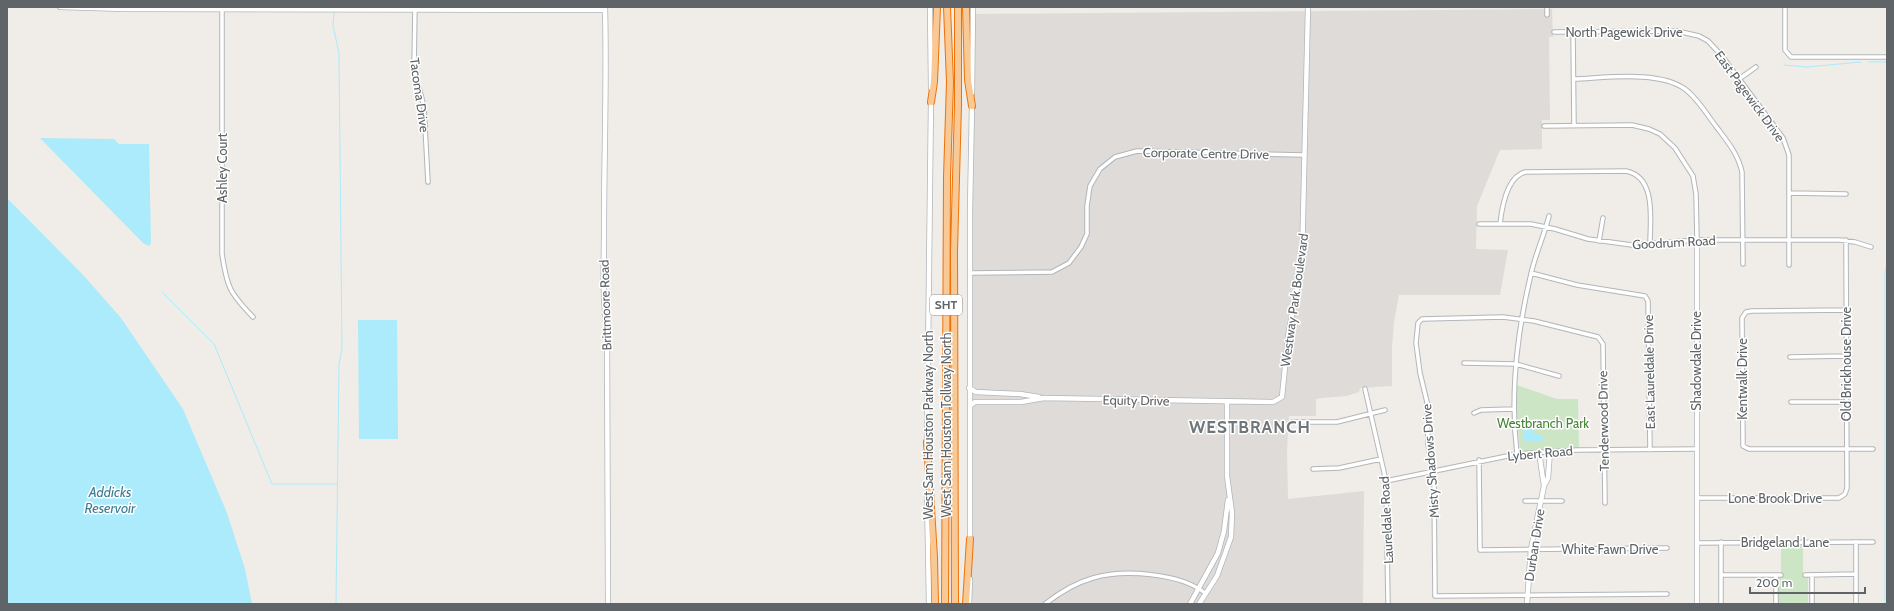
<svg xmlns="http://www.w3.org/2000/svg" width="1894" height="611" viewBox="0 0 1894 611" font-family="Cabin,sans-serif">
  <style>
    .industrial { fill: #dfdbd9 }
    .green { fill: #cce6c5 }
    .water { fill: #abebfc }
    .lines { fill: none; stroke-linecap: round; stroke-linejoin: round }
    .stream { stroke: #abebfc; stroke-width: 1 }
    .street-casing { stroke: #b2b6b9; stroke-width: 5.5 }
    .secondary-casing { stroke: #b1b6b9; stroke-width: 6 }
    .highway-casing { stroke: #ef7208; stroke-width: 8 }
    .street { stroke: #fff; stroke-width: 3.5 }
    .secondary { stroke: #fff; stroke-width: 4.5 }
    .highway { stroke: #f9c995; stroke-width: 6 }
    .labels { text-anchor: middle; stroke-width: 3; stroke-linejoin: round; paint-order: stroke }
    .shield { fill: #fff; stroke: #8e9295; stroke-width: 1 }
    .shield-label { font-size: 12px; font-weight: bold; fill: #5e6467 }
    .street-label { font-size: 13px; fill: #5e6467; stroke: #fff }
    .park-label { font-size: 13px; fill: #468438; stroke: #fff }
    .water-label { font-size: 14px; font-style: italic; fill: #3e7c94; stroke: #fff }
    .district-label { font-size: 17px; font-weight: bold; letter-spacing: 1px; fill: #6f7679; stroke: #fff }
  </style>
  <rect width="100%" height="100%" fill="#f0ece7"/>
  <!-- industrial -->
  <path class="industrial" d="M1552 9 1553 37H1549L1550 120H1542V149L1500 150 1477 206 1476 249 1508 250 1500 295H1399L1394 322 1392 347V386L1360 388 1359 392 1347 396 1321 398 1316 399V416H1289L1287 452 1288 499 1364 491 1363 604H969L974 14Z"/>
  <!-- green -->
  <path class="green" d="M1517 385 1557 399H1578L1579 448 1524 451 1520 450 1517 421Z
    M1781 544H1803V576L1808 577V604H1778V577L1781 576Z"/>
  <!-- water -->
  <path class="water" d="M40 138 114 139 119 144H149L151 243 149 246 143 243Z
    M7 198 84 276 121 318 183 409 227 513 245 569 252 604H7Z
    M358 320H397L398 439H359Z
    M1533 428V434L1542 435 1543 441 1524 442V429Z"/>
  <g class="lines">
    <!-- stream -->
    <path class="stream" d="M334 12 333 25 339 54 342 349 339 364 336 604
      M1869 62H1887
      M1784 65 1807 67 1861 62
      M163 293 214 344 272 484H337
      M1885 604V272L1887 264"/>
    <defs>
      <path id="street" d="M415 7 414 68 424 107 428 182
        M1547 7V15
        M1785 7V50L1791 57H1887
        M222 10V254C227 288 230 293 253 317
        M1554 32 1677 31 1699 36 1708 41 1722 56 1783 138 1789 155V265
        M1573 32 1574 125
        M1574 79C1605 78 1659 70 1685 89 1697 98 1706 113 1715 125 1726 140 1738 153 1742 172L1743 264
        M1739 79 1756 67
        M1544 126 1632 125 1649 129 1660 134 1675 148 1693 176 1696 194 1697 240
        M1789 193 1846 194
        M1479 224H1531L1555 229 1588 239 1632 245 1697 240H1840L1855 242 1871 247
        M1500 224C1502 206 1507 177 1525 172L1626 171C1657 177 1650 221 1650 244
        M1599 241 1603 218
        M970 273 1052 272 1069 263 1081 247 1087 234V206L1090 186 1100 169 1115 157 1137 151 1304 155
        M1531 273 1577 285 1645 296 1648 301 1650 450
        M1846 310 1752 311 1746 312 1742 318 1743 446 1749 449H1873
        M1790 357 1846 356
        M1464 363 1516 364 1559 376
        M1365 389 1386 481 1388 604
        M1791 402H1846
        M1474 413 1481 410 1513 409
        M1292 422H1337L1385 410
        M1517 454C1510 395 1517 332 1531 274 1535 255 1544 236 1549 216
        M1479 460 1480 550 1667 548
        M1313 469 1339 468 1381 459
        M1386 481 1517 454 1577 450 1697 449
        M1698 498H1839L1845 494 1847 488 1846 240
        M1525 501H1562
        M1605 503 1603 344 1598 337 1534 321 1503 317 1422 319 1418 323 1416 343 1420 373 1427 402 1428 444 1434 481 1435 596 1667 594
        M1721 542V604
        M1856 542V604
        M1697 543 1873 542
        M1721 575H1781
        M1776 575V604
        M1805 575 1856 574
        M1812 575V604
        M1045 604C1059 593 1075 583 1093 578 1123 569 1180 573 1205 593"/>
      <path id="secondary" d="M60 7 125 9 605 10
        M605 7C607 81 604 155 604 229 604 262 602 296 607 329L608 604
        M930 7 931 88
        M972 93 973 7
        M1697 240V604
        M969 388 976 392 1020 394 1039 397
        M970 406 975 402H1021L1044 398 1273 402 1282 397 1288 337 1302 260 1308 7
        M927 444 931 100
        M1539 452 1544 486
        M927 494 929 604
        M970 541V210L972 103
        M969 604 970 579
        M1190 604 1218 553 1224 531 1228 500
        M1199 604 1217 576 1231 537 1232 513 1227 476V402
        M1527 604 1531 549 1544 486 1548 478 1550 451"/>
      <path id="highway" d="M966 7 968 80 972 106
        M931 102 934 82 937 7
        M927 442 934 557 935 604
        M945 604 947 177 950 82 947 7
        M955 604 954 251 958 105V7
        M966 604 970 539"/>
    </defs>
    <!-- street casing -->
    <use href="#street" class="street-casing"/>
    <!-- secondary casing -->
    <use href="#secondary" class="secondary-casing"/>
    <!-- highway casing -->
    <use href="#highway" class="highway-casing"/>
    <!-- street -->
    <use href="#street" class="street"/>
    <!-- secondary -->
    <use href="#secondary" class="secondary"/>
    <!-- highway -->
    <use href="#highway" class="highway"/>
  </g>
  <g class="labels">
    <!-- shield labels -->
    <rect class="shield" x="930" y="295" width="32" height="20" rx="3"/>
    <g class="shield-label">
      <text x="946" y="309">SHT</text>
    </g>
    <!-- street labels -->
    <g class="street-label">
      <text x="1624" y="37">North Pagewick Drive</text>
      <text transform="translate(420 95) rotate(82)" y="5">Tacoma Drive</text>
      <text transform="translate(1750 96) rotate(54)" y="5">East Pagewick Drive</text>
      <text transform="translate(1206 153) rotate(1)" y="5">Corporate Centre Drive</text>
      <text transform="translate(222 168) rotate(-90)" y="5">Ashley Court</text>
      <text transform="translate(1674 242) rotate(-3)" y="5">Goodrum Road</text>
      <text transform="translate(1294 300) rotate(-82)" y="5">Westway Park Boulevard</text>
      <text transform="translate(605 305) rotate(-92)" y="5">Brittmoore Road</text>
      <text transform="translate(1696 361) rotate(-90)" y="5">Shadowdale Drive</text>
      <text transform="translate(1846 364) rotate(-90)" y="5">Old Brickhouse Drive</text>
      <text transform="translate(1649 372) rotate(-91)" y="5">East Laureldale Drive</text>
      <text transform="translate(1742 379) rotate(-90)" y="5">Kentwalk Drive</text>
      <text transform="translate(1136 400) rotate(1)" y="5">Equity Drive</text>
      <text transform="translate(1603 421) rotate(-91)" y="5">Tenderwood Drive</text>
      <text transform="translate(928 425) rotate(-90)" y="5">West Sam Houston Parkway North</text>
      <text transform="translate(946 425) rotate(-90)" y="5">West Sam Houston Tollway North</text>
      <text transform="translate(1540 453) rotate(-5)" y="5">Lybert Road</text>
      <text transform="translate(1430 461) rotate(-94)" y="5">Misty Shadows Drive</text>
      <text x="1775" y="503">Lone Brook Drive</text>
      <text transform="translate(1386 520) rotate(-93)" y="5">Laureldale Road</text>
      <text x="1785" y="547">Bridgeland Lane</text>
      <text transform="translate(1534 545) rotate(-81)" y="5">Durban Drive</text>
      <text x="1610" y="554">White Fawn Drive</text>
    </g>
    <!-- park labels -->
    <g class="park-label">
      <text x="1543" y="428">Westbranch Park</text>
    </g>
    <!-- water labels -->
    <g class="water-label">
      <text x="110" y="497">Addicks<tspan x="110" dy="16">Reservoir</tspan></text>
    </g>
    <!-- district labels -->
    <g class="district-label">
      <text x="1250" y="433">WESTBRANCH</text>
    </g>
  </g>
  <!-- border -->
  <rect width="1894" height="611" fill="none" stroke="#5e6467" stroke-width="16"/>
  <!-- scale -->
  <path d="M1750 587v6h115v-6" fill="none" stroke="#5e6467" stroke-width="2"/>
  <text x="1756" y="587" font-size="12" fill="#5e6467" stroke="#ffffff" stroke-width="3" paint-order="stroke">200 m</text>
</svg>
